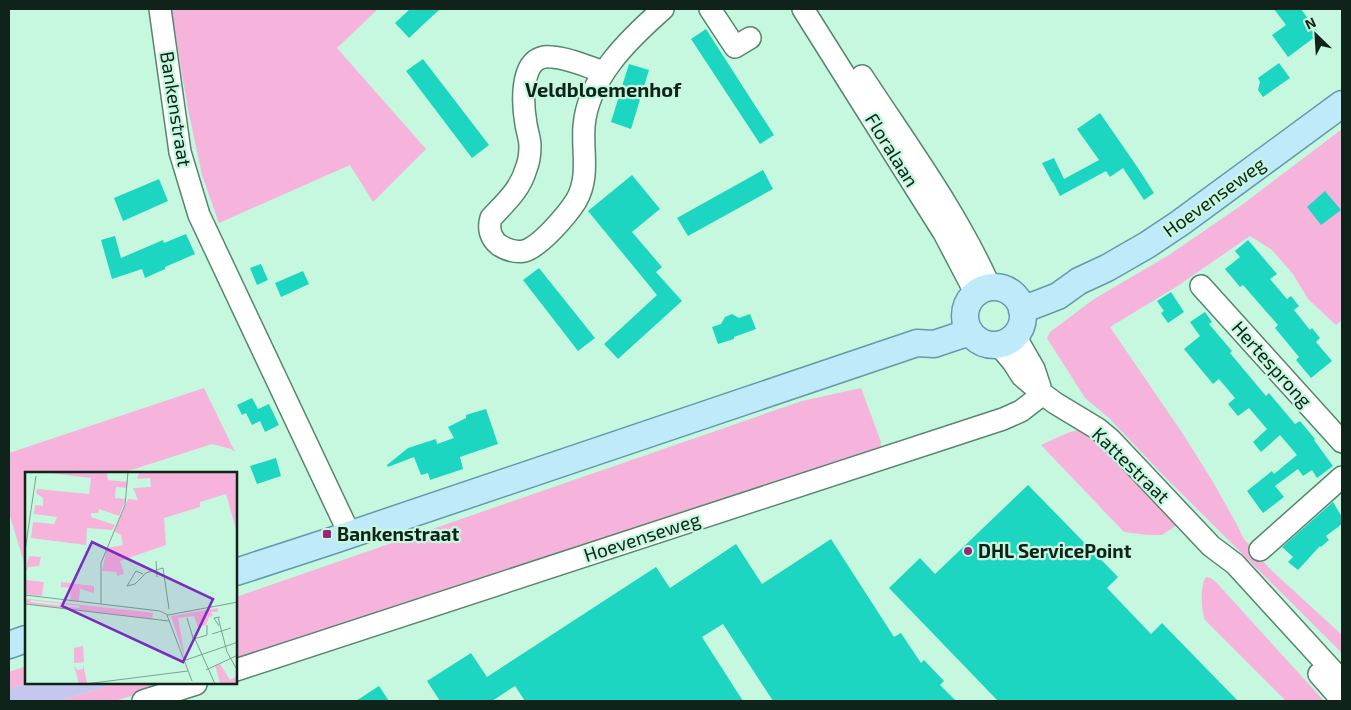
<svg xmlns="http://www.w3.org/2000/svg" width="1351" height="710" viewBox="0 0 1351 710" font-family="'Exo 2',sans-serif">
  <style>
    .green { fill: #f6b4dc }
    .water { fill: #c5c7ee }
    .building { fill: #1cd6c1 }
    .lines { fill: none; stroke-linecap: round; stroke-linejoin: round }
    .minor-casing { stroke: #57866f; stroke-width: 24 }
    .major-casing { stroke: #659ba9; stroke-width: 29 }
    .minor { stroke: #fff; stroke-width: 21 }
    .major { stroke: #beeafa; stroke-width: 26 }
    .poi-dot { fill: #9e237a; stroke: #c5f8de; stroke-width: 2 }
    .labels { text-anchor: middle; stroke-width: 4.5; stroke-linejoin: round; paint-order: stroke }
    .street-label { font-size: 19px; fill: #0f231a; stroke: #c5f8de }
    .poi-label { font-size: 19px; font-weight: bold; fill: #0f231a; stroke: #c5f8de; text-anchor: start }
    .neighbourhood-label { font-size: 20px; font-weight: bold; fill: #0f231a; stroke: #c5f8de }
    .inset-road { fill: none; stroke: #7ca390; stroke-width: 1 }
    .view { fill: #7b2cbf; fill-opacity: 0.15; stroke: #7b2cbf; stroke-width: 2.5 }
    .inset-edge { fill: none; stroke: #0f231a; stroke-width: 2.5 }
  </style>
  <rect width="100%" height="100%" fill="#c5f8de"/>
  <!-- green -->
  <path class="green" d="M171 9H378L337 48 426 149 373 202 350 165 219 223 202 175 188 109Z
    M1342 129V320L1336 325 1308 299 1293 274 1272 250 1250 236 1176 287 1110 327 1185 437 1213 482 1236 523 1244 539 1269 568 1342 635V653L1162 474 1109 418 1085 398 1047 338 1050 332 1094 299 1169 255 1239 207Z
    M204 388 235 452 231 449 212 444 119 474H26V569L9 513V453Z
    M861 388 881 442 880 451 236 662V597L802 401Z
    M1083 429 1177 525 1162 535H1148L1124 532 1041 445 1067 433Z
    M1206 577 1211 578 1216 582 1324 701H1286L1205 620C1201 610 1200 585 1206 577Z
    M26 666V684L9 689V672Z
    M113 684H169L115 701H58Z"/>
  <!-- water -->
  <path class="water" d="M26 684H113L58 701H9V689Z"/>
  <!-- building -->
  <path class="building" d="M410 9H440L409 38 395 23Z
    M1274 9H1301L1319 34 1288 57 1272 35 1286 25Z
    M706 29 774 135 760 144 691 39Z
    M423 59 489 145 472 158 406 71Z
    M1279 63 1290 78 1263 97 1258 90 1260 82 1258 78Z
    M629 64 649 70 631 129 611 122Z
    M1100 113 1138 168 1154 193 1144 200 1123 168 1110 177 1106 171 1060 196 1053 182H1052L1042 163 1054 158 1064 179 1099 160 1077 129Z
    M763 170 773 189 688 236 677 218Z
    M632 175 660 209 632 232 662 267 656 272 682 301 618 359 604 344 657 295 588 211Z
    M159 179 168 201 123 221 114 198Z
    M1325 191 1341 210 1321 225 1307 207Z
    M186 234 195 254 165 267V269L145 278 142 269 112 279 101 240 115 236 121 258 163 240 164 243Z
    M1248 240 1277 274 1270 279 1287 299 1291 296 1299 306 1294 310 1310 330 1312 328 1320 338 1316 342 1332 361 1311 378 1296 360 1299 357 1275 328 1278 325 1243 285 1240 287 1225 269 1240 257 1235 251Z
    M261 264 268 280 257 285 250 268Z
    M539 268 595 338 578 351 523 280Z
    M303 271 309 284 281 297 275 283Z
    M1171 292 1184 312 1168 323 1161 313 1164 311 1157 301Z
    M1205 312 1212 322 1209 324 1232 351 1230 353 1266 396 1269 393 1295 424 1300 421 1315 439 1314 440 1333 466 1317 478 1312 470 1303 476 1298 469 1275 486 1284 497 1263 513 1247 491 1272 471 1274 474 1297 455 1280 435 1261 452 1253 442 1267 429 1249 408 1238 416 1228 404 1235 398 1219 379 1213 384 1184 349 1200 336 1190 322Z
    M732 314 739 318 750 314 756 329 734 337V339L718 344 712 327 721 324 725 317Z
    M252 398 258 409 269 404 279 425 265 432 260 421 252 425 246 413 242 415 237 405Z
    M486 409 498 444 460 457 463 469 430 480 428 473 421 475 414 457 388 467 387 465 408 448 436 439 437 444 454 438 448 427 466 418V415Z
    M276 458 281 476 257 484 250 466Z
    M1028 485 1118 577 1107 588 1151 634 1162 623 1238 701H998L889 588 920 558 935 574Z
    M1333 502 1342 517V524L1326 536 1329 540 1321 547 1320 546 1298 570 1288 562 1293 557 1282 547Z
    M831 539 894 637 901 633 921 663 924 660 944 681 940 685 956 701H773L723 624 702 637 743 701H525L515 686 492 701H440L427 681 471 653 487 677 656 567 670 588 736 544 762 584Z
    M379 686 389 701H356Z"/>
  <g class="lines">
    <defs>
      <path id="minor" d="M160 9 180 152 199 215 350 535
        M710 9 735 47 750 38
        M803 9 944 233 976 294
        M604 72C587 67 570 58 552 57 539 55 531 62 527 74 522 91 523 107 526 124 527 131 530 139 530 146 530 154 529 162 526 169 520 190 505 203 491 218 488 228 490 238 499 245 507 250 515 253 524 251 540 247 567 215 576 201 590 177 582 152 584 126 588 78 629 39 663 9
        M862 76C907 145 957 212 990 287
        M1201 286 1342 442
        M1015 336 1034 369 1040 387
        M998 344 1013 362 1022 376 1043 394 1055 403 1098 429 1110 439 1211 546 1235 564 1342 681
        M1260 550 1342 477
        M236 670 1003 419 1021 411 1043 394
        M1319 674 1342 700
        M143 701 196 684"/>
      <path id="major" d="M965 316a29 29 0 1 1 58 0a29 29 0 1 1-58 0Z
        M1022 310 1058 296 1079 281 1107 268 1147 245 1180 223 1342 104
        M236 572 331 541 917 343 934 344 970 332
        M9 645 26 639"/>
    </defs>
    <!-- minor casing -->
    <use href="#minor" class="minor-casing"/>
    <!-- major casing -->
    <use href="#major" class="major-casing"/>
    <!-- minor -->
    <use href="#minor" class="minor"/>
    <!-- major -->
    <use href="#major" class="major"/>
  </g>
  <!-- markers -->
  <g class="poi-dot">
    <rect x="322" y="529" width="10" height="10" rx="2.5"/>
    <circle cx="968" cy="551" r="5"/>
  </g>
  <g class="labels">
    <!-- street labels -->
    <g class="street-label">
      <text transform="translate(176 109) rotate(81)" y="7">Bankenstraat</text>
      <text transform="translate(892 150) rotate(58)" y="7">Floralaan</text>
      <text transform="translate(1214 197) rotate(-36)" y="7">Hoevenseweg</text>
      <text transform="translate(1272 364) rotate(48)" y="7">Hertesprong</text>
      <text transform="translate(1131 465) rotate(44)" y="7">Kattestraat</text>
      <text transform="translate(642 537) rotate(-18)" y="7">Hoevenseweg</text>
    </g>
    <!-- poi labels -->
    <g class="poi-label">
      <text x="337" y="541">Bankenstraat</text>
      <text x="978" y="558">DHL ServicePoint</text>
    </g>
    <!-- neighbourhood labels -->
    <g class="neighbourhood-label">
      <text x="603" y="97">Veldbloemenhof</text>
    </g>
  </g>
  <!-- overview -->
  <g transform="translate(25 472)">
    <rect width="212" height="212" fill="#c5f8de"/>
    <path d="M17 0H82L83 8 103 10 102 16 91 15 90 26 101 27 94 44 74 37 73 41H66V45L90 53 87 58 62 56 61 73 6 66 8 50 29 52 32 45 9 42 10 33 18 34V26L11 21 12 17 64 22 66 6ZM212 0V60L201 22 175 30V35L139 46 141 73 95 89 99 102 92 104 91 100 77 99 82 76 98 73 96 63 89 59 103 27 113 28 108 16 126 15 125 6 112 7 114 1ZM4 84 16 85 14 94 3 95 0 101ZM0 108 19 110 17 124 0 122ZM36 110 69 114V121L55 117 54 129 45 128 46 116 36 115ZM3 127 122 140 128 141 127 147 2 132 0 128ZM6 128 54 134 55 136 5 130ZM193 136V140H186L188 144 184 145 181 153 173 155 169 144 153 146 160 186 146 144ZM58 174 59 190 49 191V176ZM58 192 62 211 54 212 49 194 52 198 58 197ZM195 192 205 208 212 204V211L191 212 195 211 190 193Z" fill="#f6b4dc" fill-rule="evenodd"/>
    <path class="inset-road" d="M0 79 11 4M131 89 132 105M118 102 111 99 102 114 110 112 121 101 138 96 144 137M0 123 135 139 143 143 213 130M0 132 144 149M76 132V91L100 33 103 0M142 143 167 209M193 145 202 180 211 196M162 146 169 169M194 154 189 146 195 145M187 162 206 156M169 167 182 163V153M170 167 190 212M158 189 213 170M181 198 213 183M60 212 163 199"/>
    <path class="view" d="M67 70 188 127 158 190 37 134Z"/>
    <rect width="212" height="212" class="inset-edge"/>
  </g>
  <!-- border -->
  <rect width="1351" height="710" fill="none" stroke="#0f231a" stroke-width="20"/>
  <!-- north arrow -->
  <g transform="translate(1316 35) rotate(335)" stroke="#c5f8de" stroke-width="4" paint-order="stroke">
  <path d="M0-4L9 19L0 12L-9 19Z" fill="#0f231a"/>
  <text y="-8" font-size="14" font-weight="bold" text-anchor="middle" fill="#0f231a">N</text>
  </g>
</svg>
